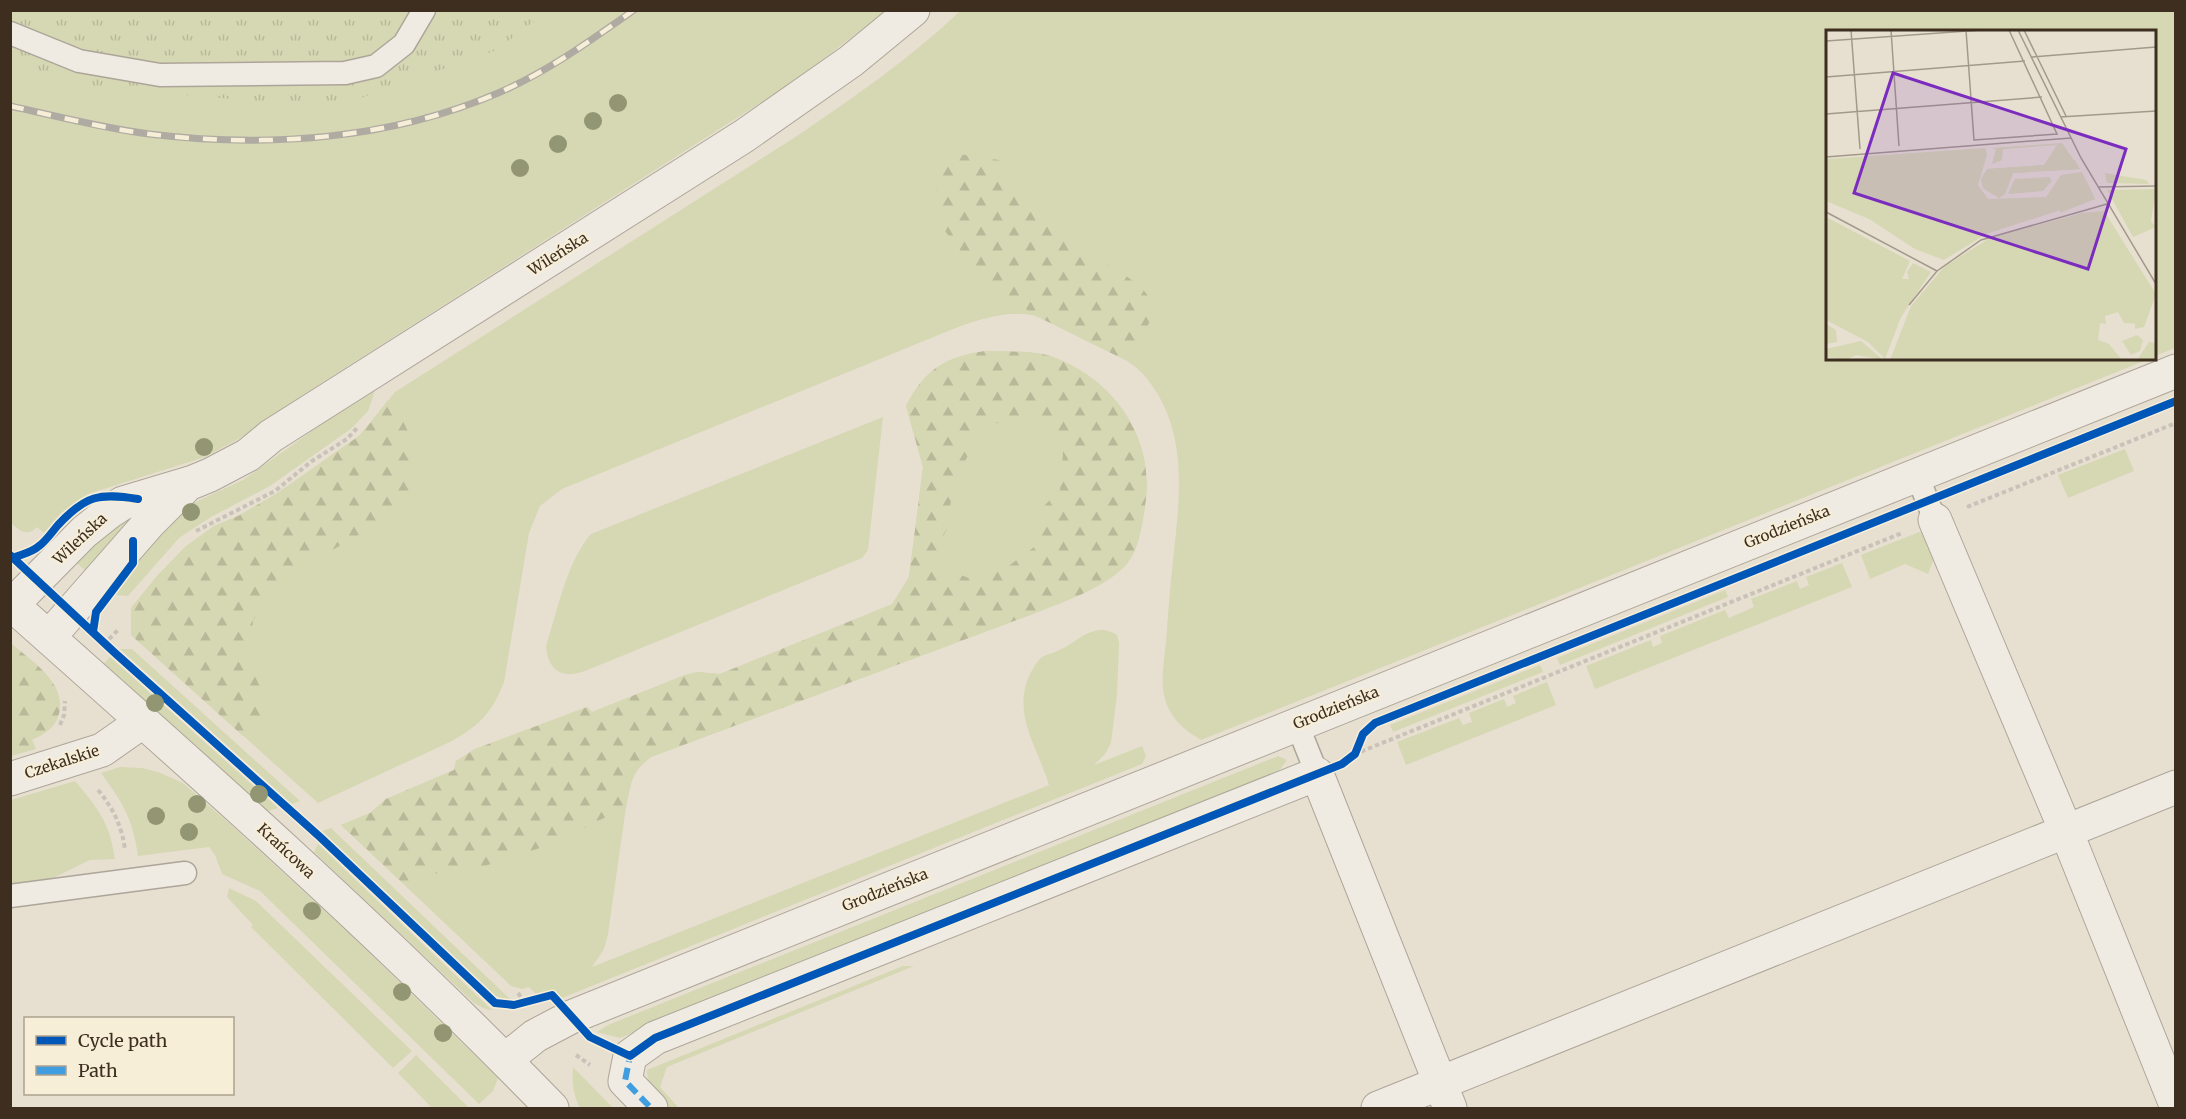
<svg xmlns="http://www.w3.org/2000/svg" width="2186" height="1119" viewBox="0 0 2186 1119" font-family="Merriweather,serif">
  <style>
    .grass { fill: #d6d7b3 }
    .forest { fill: url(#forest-firs); fill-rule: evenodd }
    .park { fill: url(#park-tufts) }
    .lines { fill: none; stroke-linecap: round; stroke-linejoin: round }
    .service-casing { stroke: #ada599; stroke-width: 25 }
    .minor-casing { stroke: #ada599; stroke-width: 35 }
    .tertiary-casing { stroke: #ada599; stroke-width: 35 }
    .path { stroke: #c8c2b9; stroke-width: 4; stroke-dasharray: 4.5 3; stroke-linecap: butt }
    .service { stroke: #efebe3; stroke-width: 22 }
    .minor { stroke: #efebe3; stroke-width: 33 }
    .tertiary { stroke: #efebe3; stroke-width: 33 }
    .rail-casing { stroke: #afaaa2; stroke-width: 7 }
    .rail { stroke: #f7eed8; stroke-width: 4.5; stroke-dasharray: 14; stroke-linecap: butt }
    .quiet { stroke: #3f9de0; stroke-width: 6; stroke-dasharray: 12 6; stroke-linecap: butt }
    .cycleway-casing { stroke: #f7eed8; stroke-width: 11 }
    .cycleway { stroke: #0057b8; stroke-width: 8 }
    .tree { fill: #929673 }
    .labels { text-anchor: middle; stroke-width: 4.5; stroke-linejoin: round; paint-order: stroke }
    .street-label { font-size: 15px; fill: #3d2e20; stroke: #f7eed8 }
    .inset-road { fill: none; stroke: #a3998a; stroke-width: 1.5 }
    .view { fill: #7b2cbf; fill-opacity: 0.15; stroke: #7b2cbf; stroke-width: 3 }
    .inset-edge { fill: none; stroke: #3d2e20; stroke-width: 3 }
  </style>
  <defs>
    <pattern id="forest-firs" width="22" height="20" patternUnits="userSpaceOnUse" patternTransform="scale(1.5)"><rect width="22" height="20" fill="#d6d7b3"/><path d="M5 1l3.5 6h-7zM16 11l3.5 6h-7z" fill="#b9b99a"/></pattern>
    <pattern id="park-tufts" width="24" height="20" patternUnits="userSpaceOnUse" patternTransform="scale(1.5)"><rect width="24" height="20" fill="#d6d7b3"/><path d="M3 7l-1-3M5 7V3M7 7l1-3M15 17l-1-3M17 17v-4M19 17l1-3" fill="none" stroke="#b9b99a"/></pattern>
  </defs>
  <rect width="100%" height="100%" fill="#e7e0d1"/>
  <!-- grass -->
  <path class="grass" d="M437 11H886L822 60 768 98 301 396 242 437 205 457 88 494 61 513 44 533 37 527C27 537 20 531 11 523V51Z
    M960 11H2175V348L2155 356 2154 32H1828V358L2149 359 1201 740C1186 731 1174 722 1167 705 1159 686 1164 662 1166 642 1168 614 1170 587 1173 560 1180 496 1190 426 1142 373 1128 358 1105 350 1087 341 1071 333 1055 323 1038 317 1015 308 980 319 958 327L562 489 540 506 529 533 504 682C492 713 479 726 450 742L318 803 131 635V608L157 576 185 547 214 526 238 516 276 494 359 436 395 392 794 138C851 99 910 59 960 11Z
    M985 351C1007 352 1032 350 1053 357 1115 380 1156 439 1145 506 1142 525 1139 551 1125 566 1101 590 1064 601 1033 614L651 757 639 767 632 778 626 807 608 934 604 949 592 967 1049 785C1038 748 1012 715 1029 676 1032 670 1037 661 1042 657 1047 654 1054 653 1059 650 1065 648 1070 644 1075 641 1088 632 1102 625 1117 635L1119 643 1117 695 1111 743 1105 754 1094 765 1142 746 1146 756 1142 764 562 998 554 990 536 994 529 987 522 989 511 986 341 825 370 813 386 799 454 770 456 761 475 749 587 707 592 712 685 675 697 672 720 674 892 605 909 577 923 467 906 406C925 369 945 357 985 351Z
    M375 391 368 411 352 428 270 486 211 517 179 538 128 596 115 595 139 559 135 556 191 504 243 480 319 426Z
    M883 417 868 550 862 558 585 671C562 679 548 671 546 646 557 612 567 561 591 534Z
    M2125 449 2134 471 2068 498 2058 475Z
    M134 516 86 571 73 560 90 540Z
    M1922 531 1938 548 1928 574 1905 564 1870 579 1861 555Z
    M1842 563 1852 587 1595 689 1586 666 1651 640 1653 647 1662 643 1660 636 1725 610 1729 618 1754 607 1751 599 1797 581 1800 589 1809 585 1806 577Z
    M1725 590 1728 597 1560 665 1557 658Z
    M120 649H132L300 801 292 804Z
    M110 657 278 808 268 811 104 663Z
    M1540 665 1543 672 1393 732 1390 725Z
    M1547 682 1556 705 1406 765 1397 742 1459 718 1463 725 1472 722 1469 713 1504 699 1507 707 1516 703 1513 696Z
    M1278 756 1287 760 1278 772 620 1038 597 1032 608 1025Z
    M120 767 142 768 158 772 183 783 231 825 351 935 498 1078 493 1091 479 1104 260 891 222 874 215 855 209 847 138 856C133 819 123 803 101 773Z
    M75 781C99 810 109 821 115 859L90 860 49 880 11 885V800Z
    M331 828 511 1000 496 996 322 831Z
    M318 844 493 1011H494L483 1008 473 1002 314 852Z
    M229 888 256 901 412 1051 393 1068 251 927 253 925 227 897Z
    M903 966H914L667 1067 660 1087 678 1107 677 1108H668C657 1097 647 1087 647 1070Z
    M416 1055 469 1108H432L398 1073Z
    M573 1067 613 1108H580C573 1094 572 1083 573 1067Z"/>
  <!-- forest -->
  <path class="forest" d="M958 154 999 160C1016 187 1034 214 1059 236 1078 252 1147 279 1151 303 1154 325 1138 343 1125 360L1036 316 978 276 940 224 935 181Z
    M985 351C1007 352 1032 350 1053 357 1115 380 1156 439 1145 506 1142 525 1139 551 1125 566 1101 590 1064 601 1033 614L651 757C631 772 631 784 626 807L552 844 485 866 453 869 426 876 406 886 341 825 370 813 386 799 454 770 456 761 475 749 587 707 592 712 685 675 697 672 720 674 892 604 909 577 923 467 906 406C925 369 945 357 985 351ZM1013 416 1043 422 1063 454 1060 490 1039 511 1037 545 1002 571 971 579 944 568 937 550 948 526 953 483 982 430Z
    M388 400 404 423 420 458 409 491 362 533 289 575 253 620 249 662 266 701 261 722 243 736 131 635V608L157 576 185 547 214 526 238 516 276 494 359 436 374 419Z
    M11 643C31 661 67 682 59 714 55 728 45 734 32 740L36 749 11 756Z"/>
  <!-- park -->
  <path class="park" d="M10 11H547L497 50 355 100 281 103 91 87 11 66Z"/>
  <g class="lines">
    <defs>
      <path id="service" d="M10 33 79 61 160 75 345 73 376 66 404 44 424 10
        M1917 475 1935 520
        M1297 724 1317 774
        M10 896 185 873"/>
      <path id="minor" d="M1935 520 2066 831 2176 1105
        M12 605 84 532 109 512 123 503 193 482 210 475 248 455 271 436 744 136 851 61 913 10
        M49 637 149 523 184 488
        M10 779 102 750 142 722
        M505 1060 535 1036 571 1017 2176 371
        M651 1108 625 1081 630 1056 655 1038 1317 774 1450 1108
        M1378 1108 2176 787"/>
      <path id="tertiary" d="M10 603C195 767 380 931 552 1108"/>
    </defs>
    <!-- service casing -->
    <use href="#service" class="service-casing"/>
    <!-- minor casing -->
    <use href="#minor" class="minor-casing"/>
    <!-- tertiary casing -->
    <use href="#tertiary" class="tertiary-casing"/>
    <!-- path -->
    <path class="path" d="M1967 507 2176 423
      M196 531 275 491 312 461 347 439 358 427
      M109 639 119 629
      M60 725 64 715 65 701
      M1349 760 1355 754 1902 533
      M98 790C113 808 122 826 125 850
      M518 993 523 1000
      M576 1055 590 1065"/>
    <!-- service -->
    <use href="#service" class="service"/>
    <!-- minor -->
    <use href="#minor" class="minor"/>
    <!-- tertiary -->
    <use href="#tertiary" class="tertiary"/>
    <defs>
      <path id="rail" d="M10 106C56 116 102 128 149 134 266 148 389 140 498 93 547 72 590 41 634 10"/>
    </defs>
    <!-- rail casing -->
    <use href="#rail" class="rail-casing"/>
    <!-- rail -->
    <use href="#rail" class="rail"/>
    <!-- quiet -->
    <path class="quiet" d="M635 1053 630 1056 625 1081 651 1108"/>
    <defs>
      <path id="cycleway" d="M10 555 115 653 320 837 495 1003 514 1005 552 995 590 1037 630 1056 655 1038 1342 764 1355 754 1363 734 1375 723 2176 401
        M13 558C22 554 31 553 39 546 46 541 52 532 58 525 86 495 99 493 138 499
        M93 632 96 612 133 563V541"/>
    </defs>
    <!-- cycleway casing -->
    <use href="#cycleway" class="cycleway-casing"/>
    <!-- cycleway -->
    <use href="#cycleway" class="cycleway"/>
  </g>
  <!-- trees -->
  <g class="tree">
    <circle cx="618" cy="103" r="9"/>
    <circle cx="593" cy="121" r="9"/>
    <circle cx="558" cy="144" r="9"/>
    <circle cx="520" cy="168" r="9"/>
    <circle cx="204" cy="447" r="9"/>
    <circle cx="191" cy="512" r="9"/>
    <circle cx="155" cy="703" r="9"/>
    <circle cx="259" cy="794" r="9"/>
    <circle cx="197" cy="804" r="9"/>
    <circle cx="156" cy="816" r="9"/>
    <circle cx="189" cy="832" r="9"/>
    <circle cx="312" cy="911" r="9"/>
    <circle cx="402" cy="992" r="9"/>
    <circle cx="443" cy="1033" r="9"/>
  </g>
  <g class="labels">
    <!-- street labels -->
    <g class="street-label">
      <text transform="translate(558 254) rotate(-32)" y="5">Wileńska</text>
      <text transform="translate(1787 527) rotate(-22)" y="5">Grodzieńska</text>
      <text transform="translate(80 539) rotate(-43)" y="5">Wileńska</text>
      <text transform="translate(1336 708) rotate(-22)" y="5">Grodzieńska</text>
      <text transform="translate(62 762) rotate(-18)" y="5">Czekalskie</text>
      <text transform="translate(286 851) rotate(43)" y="5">Krańcowa</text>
      <text transform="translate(885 890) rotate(-22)" y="5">Grodzieńska</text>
    </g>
  </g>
  <!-- overview -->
  <g transform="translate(1826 30)">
    <rect width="330" height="330" fill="#e7e0d1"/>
    <path d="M236 113 254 139 187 143 179 164 173 168 157 158 155 149 161 139 218 135 231 115 177 119 176 130 166 134 170 120 166 118ZM159 118 161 125 152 155 162 169 220 167 235 145 256 142 269 169 160 204 118 230 89 219 43 189 0 171V129ZM279 143 320 150 323 154 281 153ZM223 147 226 151 217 161 182 164 189 149ZM278 181 330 264 318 297 309 299 308 280 190 295 150 330H64L85 276 118 237 162 209 256 183ZM0 187 84 231 76 249H83L81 242 87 233 105 242 75 287 59 329 42 312 0 290ZM311 305 317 310 314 321 305 325 296 311ZM35 311 57 330 30 325 20 330 0 327V319ZM323 312 330 313V330H311Z" fill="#d6d7b3"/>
    <path d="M232 129 249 130 254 139 187 143 179 164 173 168 157 158 155 149 163 139 218 135ZM261 152 269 169 234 183 235 172 256 164ZM330 159 325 191 330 197 307 207 281 160ZM154 161 167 175 169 182 165 189 150 169ZM55 178 81 192V204L77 206 50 191Z" fill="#d6d7b3"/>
    <path d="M210 216H227L255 226 317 272 315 294 298 293 292 282 279 286 280 294 274 293 272 310 283 314 296 330H148L147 314 151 309 174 305 190 288V255L201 220ZM0 294 10 300 11 312 0 314Z" fill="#d6d7b3"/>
    <path class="inset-road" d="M25 0 34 119M65 0 73 116M140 0 148 110 231 104 183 0M192 0 255 128 330 254M198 0 240 86M0 11 156 0M205 27 330 17M0 47 199 31M0 84 216 67M234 87 330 81M0 127 245 108M272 157 330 156M0 182 111 241M83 275 111 241 155 210 281 174"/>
    <path class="view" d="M67 43 300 119 262 239 28 163Z"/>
    <rect width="330" height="330" class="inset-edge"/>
  </g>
  <!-- border -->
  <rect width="2186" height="1119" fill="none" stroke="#3d2e20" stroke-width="24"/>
  <!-- legend -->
  <rect x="24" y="1017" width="210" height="78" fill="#f7eed8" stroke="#ada18e" stroke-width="1.5"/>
  <rect x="36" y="1036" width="30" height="9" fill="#0057b8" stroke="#ada18e" stroke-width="1.5"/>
  <text x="78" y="1047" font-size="18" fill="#3d2e20">Cycle path</text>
  <rect x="36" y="1066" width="30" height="9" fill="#3f9de0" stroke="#ada18e" stroke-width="1.5"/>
  <text x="78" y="1077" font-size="18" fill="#3d2e20">Path</text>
</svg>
